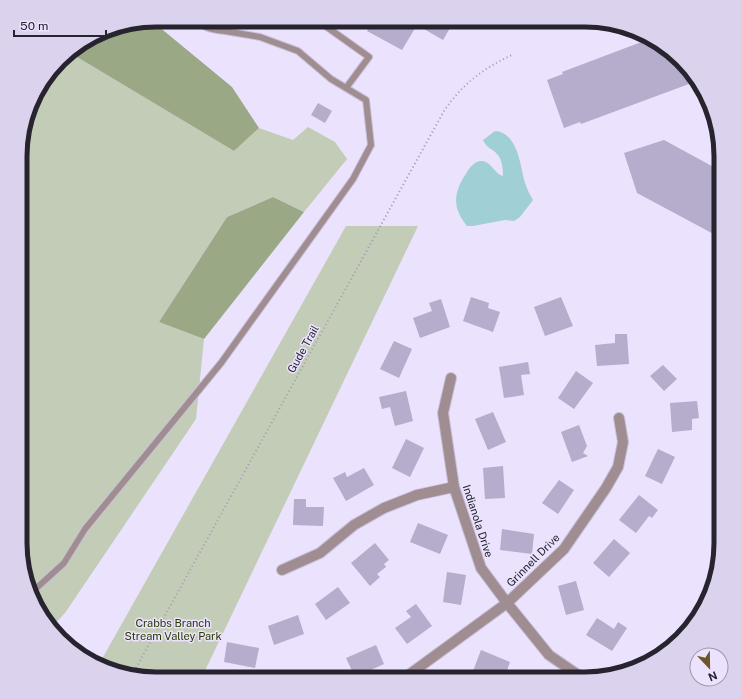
<svg xmlns="http://www.w3.org/2000/svg" width="741" height="699" viewBox="0 0 741 699" font-family="'Public Sans',sans-serif">
  <style>
    .green { fill: #c3ccb7 }
    .forest { fill: #9aa886 }
    .water { fill: #a0d0d5 }
    .building { fill: #b6accb }
    .lines { fill: none; stroke-linecap: round; stroke-linejoin: round }
    .service-casing { stroke: #c8c0d8; stroke-width: 8 }
    .minor-casing { stroke: #c8c0d8; stroke-width: 12 }
    .tertiary-casing { stroke: #c8c0d8; stroke-width: 12 }
    .path { stroke: #a29bb1; stroke-width: 2; stroke-dasharray: 1 3; stroke-linecap: butt }
    .service { stroke: #a08d91; stroke-width: 6 }
    .minor { stroke: #a08d91; stroke-width: 10 }
    .tertiary { stroke: #a08d91; stroke-width: 10 }
    .labels { text-anchor: middle; stroke-width: 3; stroke-linejoin: round; paint-order: stroke }
    .street-label { font-size: 11px; fill: #27232f; stroke: #ebe2fd }
    .park-label { font-size: 11px; fill: #293901; stroke: #ebe2fd }
    .rim { fill: none; stroke: #27232f; stroke-width: 5 }
  </style>
  <rect width="100%" height="100%" fill="#ebe2fd"/>
  <!-- green -->
  <path class="green" d="M72 54 234 151 259 128 293 140 308 127 335 142 347 159 304 212 273 197 227 217 159 322 204 339 196 419 65 613 51 628 48 626 30 595 20 552 23 130 38 88 65 55Z
    M346 226H418L201 679H147L98 666Z"/>
  <!-- forest -->
  <path class="forest" d="M152 21 232 87 259 128 234 151 72 54 65 55 112 27Z
    M273 197 304 212 204 339 159 322 227 217Z"/>
  <!-- water -->
  <path class="water" d="M495 131C518 133 520 165 525 183 527 189 530 195 533 200L520 217 514 221 505 220 473 226H467C451 207 454 191 467 172 470 167 475 161 481 161 490 160 495 174 503 176 503 169 502 159 497 154 491 147 488 150 483 140Z"/>
  <!-- building -->
  <path class="building" d="M356 21H389L396 25 399 21H454L443 40 417 25 402 50 367 31 369 28Z
    M652 38 693 73 697 81 581 124 580 122 564 128 547 80 563 74 562 72Z
    M318 103 332 111 325 123 311 115Z
    M664 140 721 171V238L637 193 624 153Z
    M471 297 489 303 488 308 500 312 493 332 463 321Z
    M561 297 573 326 545 336 534 307Z
    M441 299 450 327 420 338 413 318 432 311 429 303Z
    M615 334H627L629 364 597 366 595 345 615 343Z
    M394 341 412 349 399 378 380 369Z
    M528 362 530 374 521 375 524 395 504 398 499 367Z
    M663 365 677 379 664 391 650 376Z
    M576 371 593 383 574 409 558 398Z
    M406 391 413 421 395 426 390 407 382 409 379 397Z
    M697 401 699 418 692 419V430L672 432 670 403Z
    M493 412 506 442 488 450 475 419Z
    M579 425 587 446 583 453 588 456 572 462 561 432Z
    M406 439 424 448 410 477 392 468Z
    M658 449 675 457 662 484 645 476Z
    M503 466 505 498 485 499 483 468Z
    M364 468 374 485 346 501 333 478 345 472 347 477Z
    M559 480 574 490 558 514 542 503Z
    M639 495 658 510 652 518 649 516 636 533 619 520Z
    M294 499H306V507H324L323 526 293 525Z
    M418 523 448 535 440 554 410 542Z
    M502 529 534 534 532 554 500 550Z
    M614 539 630 553 609 577 593 563Z
    M375 543 389 560 384 564 386 567 377 574 380 577 370 586 351 563Z
    M447 572 466 575 461 605 443 602Z
    M576 581 584 610 566 615 558 586Z
    M338 587 350 603 326 620 315 604Z
    M416 604 432 626 407 644 395 628 411 617 406 611Z
    M298 615 304 634 274 645 268 626Z
    M597 618 614 629 618 622 627 628 612 651 586 635Z
    M227 642 259 648 255 668 224 662Z
    M376 645 384 664 355 677 346 658Z
    M481 650 510 662 504 679H492L473 671Z"/>
  <g class="lines">
    <defs>
      <path id="service" d="M195 20C204 28 213 30 225 31L216 20
        M316 20 324 25 369 57 346 88
        M30 594 64 563 85 529 221 363 353 179 371 145 366 100 331 79 298 51 260 37 225 31 230 20"/>
      <path id="minor" d="M451 378 443 413 454 487 481 568 507 603
        M282 570 320 553 354 525 384 508 417 495 454 487
        M403 679 507 603 564 549 606 488 618 467 623 442 619 418"/>
      <path id="tertiary" d="M507 603 549 655 584 679"/>
    </defs>
    <!-- service casing -->
    <use href="#service" class="service-casing"/>
    <!-- minor casing -->
    <use href="#minor" class="minor-casing"/>
    <!-- tertiary casing -->
    <use href="#tertiary" class="tertiary-casing"/>
    <!-- path -->
    <path class="path" d="M132 675 444 111C462 84 485 67 514 54"/>
    <!-- service -->
    <use href="#service" class="service"/>
    <!-- minor -->
    <use href="#minor" class="minor"/>
    <!-- tertiary -->
    <use href="#tertiary" class="tertiary"/>
  </g>
  <g class="labels">
    <!-- street labels -->
    <g class="street-label">
      <text transform="translate(303 349) rotate(-61)" y="4">Gude Trail</text>
      <text transform="translate(478 521) rotate(72)" y="4">Indianola Drive</text>
      <text transform="translate(533 560) rotate(-45)" y="4">Grinnell Drive</text>
    </g>
    <!-- park labels -->
    <g class="park-label">
      <text x="173" y="627">Crabbs Branch<tspan x="173" dy="13">Stream Valley Park</tspan></text>
    </g>
  </g>
  <!-- crop -->
  <path d="M0 0H741V699H0ZM156 27H585A129 129 0 0 1 714 156V543A129 129 0 0 1 585 672H156A129 129 0 0 1 27 543V156A129 129 0 0 1 156 27Z" fill="#dbd3ed" fill-rule="evenodd"/>
  <path class="rim" d="M156 27H585A129 129 0 0 1 714 156V543A129 129 0 0 1 585 672H156A129 129 0 0 1 27 543V156A129 129 0 0 1 156 27Z"/>
  <!-- north arrow -->
  <g transform="translate(709 667) rotate(158)"><circle r="19" fill="#ebe2fd" stroke="#9d96ab"/>
  <path d="M0-3L7 15L0 10L-7 15Z" fill="#6e5526"/>
  <text y="-6" font-size="11" font-weight="bold" text-anchor="middle" fill="#27232f">N</text>
  </g>
  <!-- scale -->
  <path d="M14 30v6h92v-6" fill="none" stroke="#27232f" stroke-width="2"/>
  <text x="20" y="30" font-size="12" fill="#27232f" stroke="#ebe2fd" stroke-width="3" paint-order="stroke">50 m</text>
</svg>
